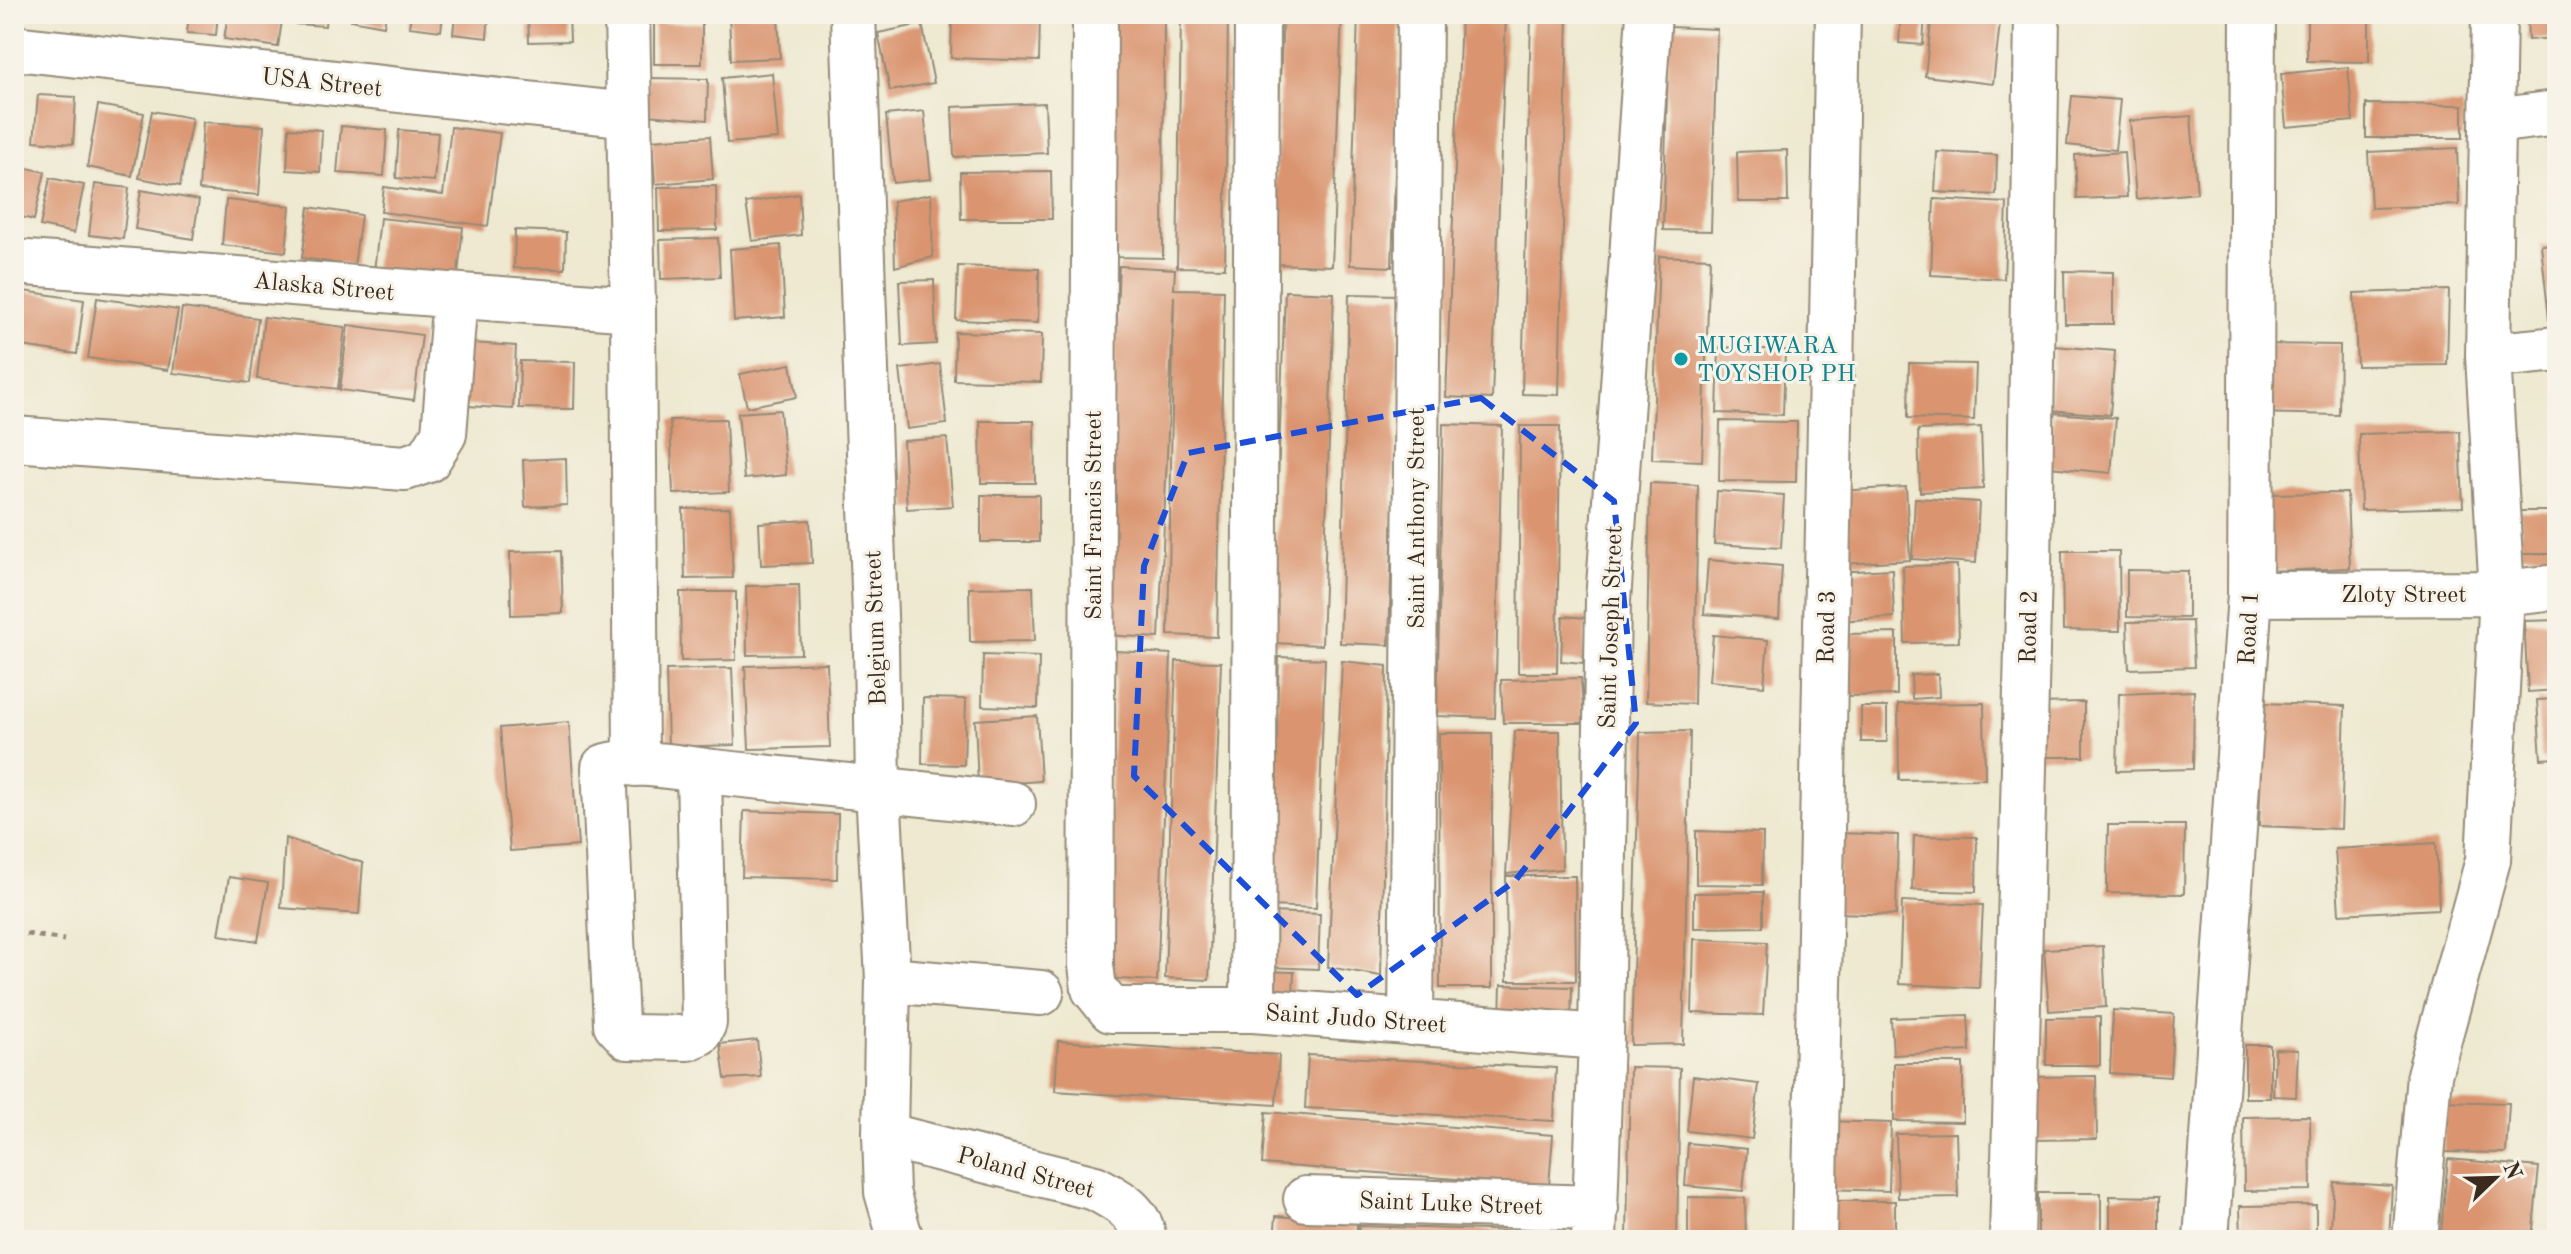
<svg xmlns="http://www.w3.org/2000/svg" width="2571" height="1254" viewBox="0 0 2571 1254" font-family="'Old Standard TT',serif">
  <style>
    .building { fill: #da9470 }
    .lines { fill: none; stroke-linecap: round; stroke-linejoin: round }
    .street-casing { stroke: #948a77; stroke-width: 48 }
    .secondary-casing { stroke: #948a77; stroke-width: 48 }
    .path { stroke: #948a77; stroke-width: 5; stroke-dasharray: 6 6; stroke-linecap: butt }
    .street { stroke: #fff; stroke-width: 44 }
    .secondary { stroke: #fff; stroke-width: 44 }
    .marked { fill: none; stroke: #1d4ed8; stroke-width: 6; stroke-dasharray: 16 10; stroke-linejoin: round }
    .culture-dot { fill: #0f9aa8; stroke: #f7f3e8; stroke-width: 3 }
    .labels { text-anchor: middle; stroke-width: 6; stroke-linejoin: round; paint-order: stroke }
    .street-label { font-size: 24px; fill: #3b2a1e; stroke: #f7f3e8 }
    .culture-label { font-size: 24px; fill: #0d838f; stroke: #f7f3e8; text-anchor: start }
  </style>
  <rect width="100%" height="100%" fill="#f7f3e8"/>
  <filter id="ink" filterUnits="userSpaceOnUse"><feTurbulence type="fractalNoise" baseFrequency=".0125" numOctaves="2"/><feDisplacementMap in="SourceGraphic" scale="16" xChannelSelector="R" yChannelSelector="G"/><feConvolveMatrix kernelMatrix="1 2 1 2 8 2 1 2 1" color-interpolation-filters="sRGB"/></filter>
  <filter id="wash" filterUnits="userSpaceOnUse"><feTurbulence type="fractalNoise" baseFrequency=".006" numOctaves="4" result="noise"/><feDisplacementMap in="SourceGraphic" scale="32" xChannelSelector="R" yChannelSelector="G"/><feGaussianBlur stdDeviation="1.8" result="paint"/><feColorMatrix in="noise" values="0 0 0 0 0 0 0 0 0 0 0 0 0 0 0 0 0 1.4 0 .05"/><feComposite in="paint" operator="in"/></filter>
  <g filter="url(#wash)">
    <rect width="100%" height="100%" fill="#eee9d0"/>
    <g id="blocks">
      <!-- building -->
      <path class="building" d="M131 14H159L158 20Z
        M189 14H218L216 35 187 33Z
        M228 14H283L278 47 224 39Z
        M297 14H326L325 26 296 24Z
        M352 14H386L384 26 351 20Z
        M411 14H443L441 31 409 27Z
        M455 14H489L487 38 453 34Z
        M528 14H569L570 41 529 42Z
        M729 14H778L780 58 731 60Z
        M952 14H1040L1039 61 951 58Z
        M1114 14H1164L1163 258 1113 257Z
        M1181 14H1228L1225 268 1177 267Z
        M1283 14H1342L1332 266 1272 264Z
        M1358 14H1400L1392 267 1350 265Z
        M1461 14H1506L1492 399 1446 397Z
        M1531 14H1568L1559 395 1522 394Z
        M1901 14H1925L1923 45 1899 43Z
        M1932 14H2001L1993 84 1925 76Z
        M2307 14H2369V62L2307 61Z
        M2527 14H2557V38L2528 40Z
        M654 23H702V64H654Z
        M922 24 934 83 890 91 878 33Z
        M1669 27 1717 29 1711 231 1663 230Z
        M2348 67 2353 121 2286 127 2281 74Z
        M772 73 778 139 727 143 722 78Z
        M647 78 708 79 707 120 647 115Z
        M38 95 76 97 73 144 34 141Z
        M2072 96 2120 100 2115 150 2067 145Z
        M1045 103 1047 153 954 157 952 107Z
        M2366 104 2463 105V138H2366Z
        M98 105 144 113 132 176 87 167Z
        M152 111 192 118 180 186 139 178Z
        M924 111 931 179 893 183 886 115Z
        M2191 116 2197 193 2136 199 2130 121Z
        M203 122 264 126 259 195 199 190Z
        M341 126 387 130 384 176 337 173Z
        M451 127 500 133 488 226 381 212 384 187 443 195Z
        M289 128 322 130 320 172 287 170Z
        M399 130 438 133 434 181 396 178Z
        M710 136 713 179 655 184 652 140Z
        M2457 148 2459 205 2371 208 2368 152Z
        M1787 150 1788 202H1738L1737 152Z
        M1937 152 1997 155 1996 195 1935 192Z
        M2124 152 2127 197 2077 199 2075 155Z
        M14 165 45 172 34 220 14 215Z
        M1051 171 1052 219H961L960 172Z
        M50 178 84 185 74 233 40 226Z
        M95 184 129 188 123 239 89 235Z
        M716 186 717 230 659 231 658 187Z
        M141 190 199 200 193 239 135 229Z
        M799 194 801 235 752 241 746 203Z
        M931 194 933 257 895 267 893 201Z
        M1934 199 2007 203 2004 279 1931 275Z
        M226 200 290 206 286 252 222 245Z
        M309 207 361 215 354 266 302 258Z
        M380 218 463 227 456 291 373 281Z
        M515 230 566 232 565 269 514 268Z
        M718 238 720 277 661 279 660 240Z
        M2557 244V319L2549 320 2541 245Z
        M781 245 785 317 734 321 730 249Z
        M1659 256 1710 258 1702 461 1652 459Z
        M958 266 1039 269 1038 323 956 320Z
        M1119 266 1175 269 1174 289 1224 290 1217 637 1168 635 1174 296 1159 638 1103 635Z
        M2064 271 2113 272V324H2065Z
        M934 280 936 344 902 346 899 281Z
        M17 290 84 300 77 354 14 345Z
        M2449 290 2447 365 2357 366 2354 293Z
        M1285 291 1334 293 1322 645 1272 643Z
        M1349 294 1399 295 1389 645 1340 643Z
        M97 298 178 310 168 370 88 358Z
        M182 308 258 318 250 383 173 373Z
        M264 317 345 327 338 389 257 379Z
        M348 325 422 335 414 400 340 390Z
        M955 332 1042 334 1041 382 954 380Z
        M457 342 516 346 513 409 453 405Z
        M2257 344 2340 345 2339 415 2255 413Z
        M2054 346 2115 351 2110 415 2049 410Z
        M1719 347 1785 350 1783 415 1717 413Z
        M520 361 575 362 574 409 519 408Z
        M1909 363 1976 364 1974 420 1908 418Z
        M791 364 797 397 747 407 740 374Z
        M940 364 947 424 907 429 900 369Z
        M780 410 786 475 744 479 738 413Z
        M2054 413 2116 418 2111 473 2049 467Z
        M726 419 729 492 673 494 670 420Z
        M980 421H1034L1035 483H981Z
        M1720 421 1797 422 1796 482 1719 481Z
        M1443 424 1502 426 1495 718 1437 716Z
        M1520 426H1560L1557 673H1518Z
        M1981 427 1983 489 1920 492 1918 430Z
        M2460 431 2463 507 2361 510 2359 434Z
        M947 438 953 506 907 509 903 441Z
        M566 458 567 505 525 507 523 460Z
        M1650 483 1698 485 1694 704 1646 702Z
        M1906 487 1910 560 1842 564 1837 491Z
        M1717 491 1784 495 1781 548 1714 544Z
        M2347 493 2350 568 2268 571 2266 494Z
        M981 495H1039V542H981Z
        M1915 498 1979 502 1976 563 1912 559Z
        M730 508 733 578 685 579 683 509Z
        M2520 511H2557V554H2521Z
        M810 520 812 563 761 565 759 523Z
        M561 551 563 613 511 615 510 552Z
        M2062 551H2119L2120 631 2063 630Z
        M1708 560 1782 566 1779 619 1704 614Z
        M1957 565 1959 642 1905 643 1903 566Z
        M1892 569 1894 617 1839 621 1836 572Z
        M2127 570 2188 571V618L2127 617Z
        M799 585 801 654 747 655 746 586Z
        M1033 587 1035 641 970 642 969 588Z
        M680 592H736V660L681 661Z
        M1563 616 1587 618 1583 663 1561 661Z
        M2557 620V690L2528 692 2524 621Z
        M2192 621 2194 667 2129 669 2127 622Z
        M1897 633V695L1845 696V634Z
        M1713 635 1768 640 1764 686 1709 681Z
        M1116 651 1171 654 1157 981 1102 978Z
        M983 655 1039 657 1038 708 982 706Z
        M1279 657 1325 659 1316 908 1270 906Z
        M1176 661 1221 662 1209 980 1165 978Z
        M1342 661 1387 666 1381 976 1328 967Z
        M827 663 830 747 749 749 745 666Z
        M732 668 735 745 668 747 666 670Z
        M1938 674 1939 697 1912 699 1911 675Z
        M1581 678 1584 723H1503L1501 680Z
        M2194 691 2193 769 2117 771 2119 694Z
        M923 698 966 699 964 765 922 764Z
        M2557 699V758L2541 759 2537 700Z
        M2084 702V757H2036V703Z
        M1984 703 1985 779 1899 780 1898 704Z
        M2263 703 2345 706 2341 829 2259 826Z
        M1861 707H1887V742H1861Z
        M1037 716 1041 781 978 785 975 720Z
        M569 722 578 846 510 851 500 728Z
        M1515 731H1560L1562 869 1506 874Z
        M1690 731 1683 1044 1631 1045 1640 732Z
        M1439 733H1492V988H1440Z
        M744 811 838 814 837 879 742 877Z
        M2108 825H2185L2184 894 2107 893Z
        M1696 831 1763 833 1762 885 1696 884Z
        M1839 833 1898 835 1896 915 1837 913Z
        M1914 836 1977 837 1976 892 1912 890Z
        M285 838 363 863 359 914 281 908Z
        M2436 843 2439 909 2339 914 2335 849Z
        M1506 876H1575L1576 981H1507Z
        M229 877 268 883 258 941 219 935Z
        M1763 892V927L1694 928V893Z
        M1902 901 1983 905 1979 988 1899 984Z
        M1269 912 1320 914 1318 969 1267 967Z
        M1694 939 1767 942 1763 1015 1692 1013Z
        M2103 946 2106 1007 2049 1011 2044 949Z
        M1257 971 1294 972 1293 999 1257 998Z
        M1501 985 1572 987 1571 1024 1500 1022Z
        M2113 1010 2174 1014 2170 1077 2110 1073Z
        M1968 1015 1970 1051 1893 1055 1891 1018Z
        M2100 1017V1065H2046V1018Z
        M757 1040 761 1077 725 1079 720 1044Z
        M1058 1041 1279 1055 1276 1105 1055 1091Z
        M2245 1045H2270V1098H2245Z
        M2275 1049 2298 1050 2296 1097 2273 1096Z
        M1308 1055 1556 1068 1554 1121 1305 1108Z
        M1894 1063H1963V1122L1894 1121Z
        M1630 1067 1680 1068 1677 1240H1627Z
        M1693 1076 1759 1084 1752 1139 1687 1131Z
        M2096 1076 2097 1139 2033 1140 2031 1077Z
        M2444 1101 2509 1103 2506 1153 2443 1152Z
        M1266 1112 1553 1135 1549 1186 1262 1164Z
        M2310 1116 2311 1190 2244 1191 2243 1117Z
        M1826 1121 1891 1123 1889 1191 1824 1189Z
        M1956 1133 1958 1197 1898 1198 1896 1134Z
        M1688 1143 1747 1149 1743 1191 1685 1186Z
        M2448 1159 2539 1167 2532 1240 2441 1232Z
        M2334 1182 2392 1186 2389 1240H2330Z
        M2038 1193H2101V1240H2038Z
        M2110 1196 2159 1197V1240H2110Z
        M1688 1197 1745 1198 1746 1240H1688Z
        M1827 1201H1895V1240H1827Z
        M2316 1205V1240H2241L2240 1206Z
        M1276 1216 1357 1223 1356 1240H1274Z
        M1359 1226 1554 1232V1240H1358Z"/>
    </g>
  </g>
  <g filter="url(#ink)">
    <use href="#blocks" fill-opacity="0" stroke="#948a77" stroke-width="2"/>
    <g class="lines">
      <defs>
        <path id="street" d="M627 14 633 309 636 764
          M1095 14 1091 965 1094 989 1111 1010H1253L1601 1037
          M14 48 629 115
          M2494 121 2557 113
          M14 262 633 309
          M2488 356 2557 349
          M14 439 405 468 428 460 444 434 455 297
          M2250 594 2502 593 2557 587
          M699 770 704 1023 699 1033 688 1038 628 1037 616 1024 604 767C622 758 691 769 714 772 814 782 913 793 1013 804
          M888 980 1041 993
          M1253 1010 1257 14
          M1411 1023 1420 14
          M885 1135 1095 1188C1118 1200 1141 1212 1144 1240
          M1306 1199 1596 1208
          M1594 1240 1601 1037 1608 601 1649 14
          M1814 1240 1838 14
          M2012 1240 2029 570 2037 14
          M2206 1240 2250 594 2253 14
          M2415 1240 2429 1075 2488 860 2502 593 2488 356 2494 14"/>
        <path id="secondary" d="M853 14 876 643 878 789 888 980 885 1135 887 1192 901 1240"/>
      </defs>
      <!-- street casing -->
      <use href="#street" class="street-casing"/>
      <!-- secondary casing -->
      <use href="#secondary" class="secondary-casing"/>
      <!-- path -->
      <path class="path" d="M14 932 64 940"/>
      <!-- street -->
      <use href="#street" class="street"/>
      <!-- secondary -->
      <use href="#secondary" class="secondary"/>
    </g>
  </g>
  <!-- marked area -->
  <path class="marked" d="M1481 398 1614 501 1636 723 1515 881 1357 995 1134 776 1144 566 1188 453Z"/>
  <!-- markers -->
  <circle class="culture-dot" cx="1681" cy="359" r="8"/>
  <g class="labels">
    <!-- street labels -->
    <g class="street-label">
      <text transform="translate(322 82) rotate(6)" y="8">USA Street</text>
      <text transform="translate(324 286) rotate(5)" y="8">Alaska Street</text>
      <text transform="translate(1093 515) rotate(-90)" y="8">Saint Francis Street</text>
      <text transform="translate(1416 518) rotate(-90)" y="8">Saint Anthony Street</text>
      <text x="2404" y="602">Zloty Street</text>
      <text transform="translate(1610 627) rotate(-88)" y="8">Saint Joseph Street</text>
      <text transform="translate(1826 627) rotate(-89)" y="8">Road 3</text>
      <text transform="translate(2028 627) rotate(-89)" y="8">Road 2</text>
      <text transform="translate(875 628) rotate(-92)" y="8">Belgium Street</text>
      <text transform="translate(2248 628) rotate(-87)" y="8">Road 1</text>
      <text transform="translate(1356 1018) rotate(4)" y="8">Saint Judo Street</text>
      <text transform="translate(1026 1172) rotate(15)" y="8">Poland Street</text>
      <text transform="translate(1451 1203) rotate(2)" y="8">Saint Luke Street</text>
    </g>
    <!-- culture labels -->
    <g class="culture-label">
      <text x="1697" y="353">MUGIWARA<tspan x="1697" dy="28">TOYSHOP PH</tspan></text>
    </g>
  </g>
  <!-- margin -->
  <rect width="2571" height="1254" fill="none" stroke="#f7f3e8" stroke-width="48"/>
  <!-- north arrow -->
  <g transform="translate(2495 1178) rotate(67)" stroke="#f7f3e8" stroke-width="6" paint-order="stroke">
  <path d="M0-6L14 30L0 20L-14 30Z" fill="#3b2a1e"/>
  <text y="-12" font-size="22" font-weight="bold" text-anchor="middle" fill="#3b2a1e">N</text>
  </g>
</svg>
